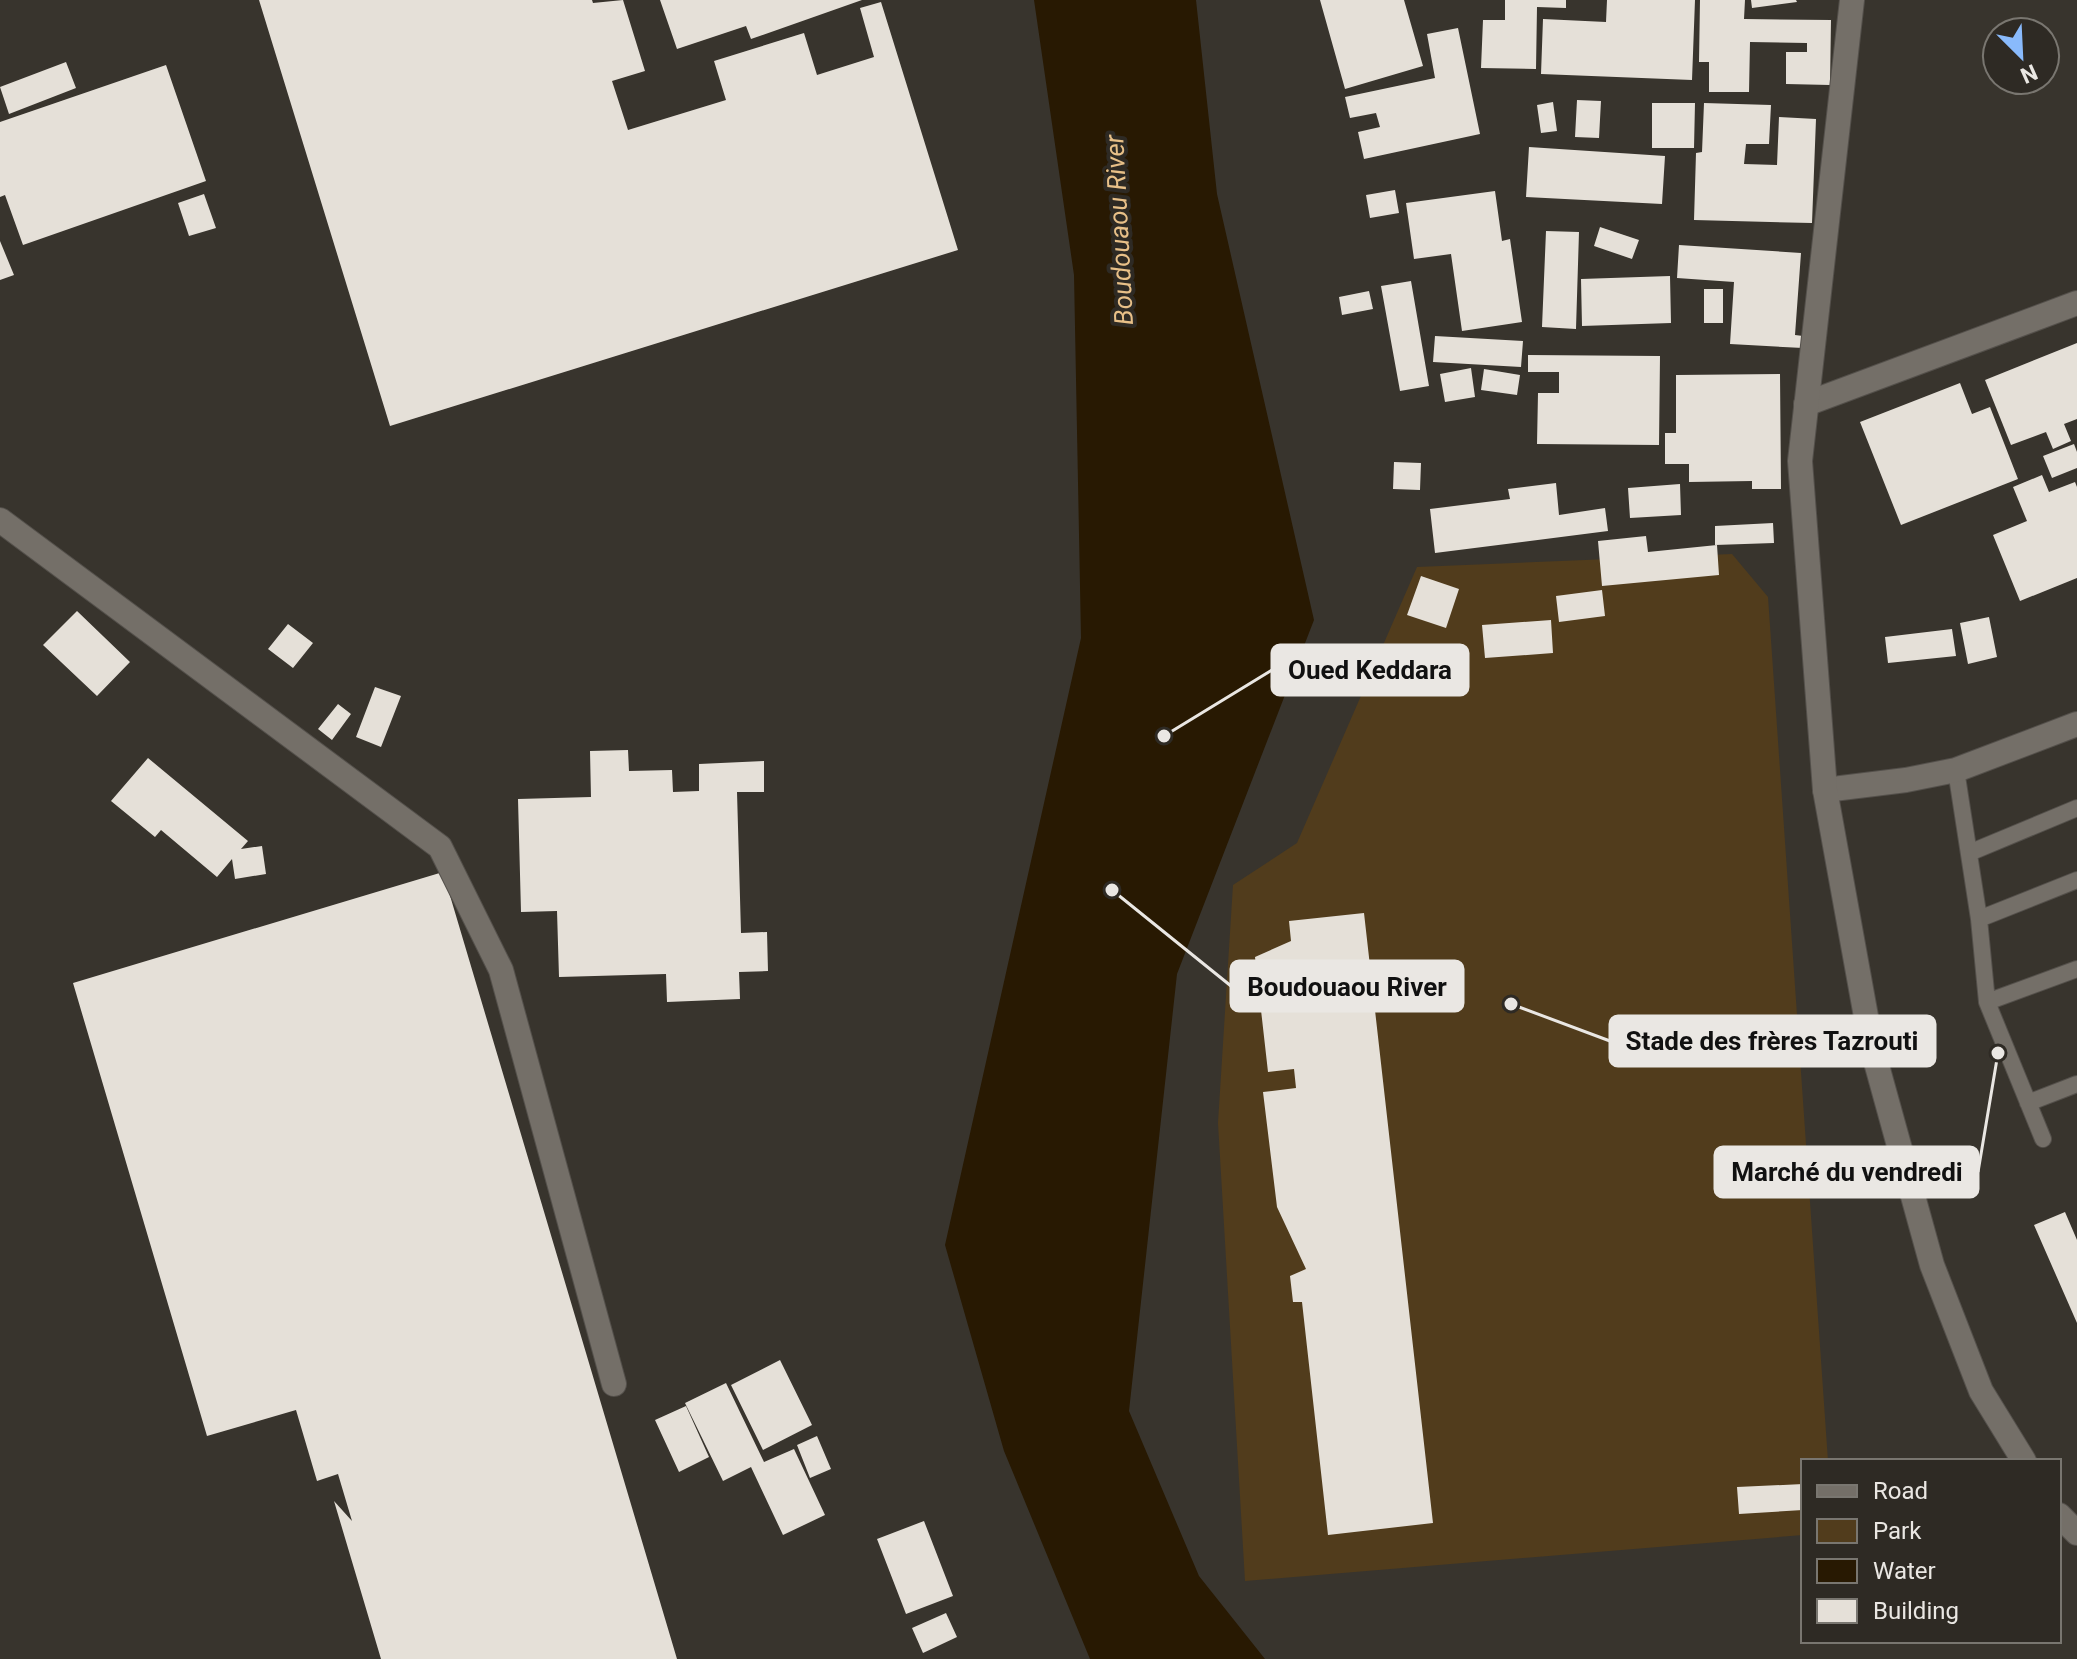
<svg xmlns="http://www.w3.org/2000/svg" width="2077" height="1659" viewBox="0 0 2077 1659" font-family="Roboto,sans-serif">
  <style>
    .green { fill: #513c1c }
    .water { fill: #281902 }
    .building { fill: #e5e0d8 }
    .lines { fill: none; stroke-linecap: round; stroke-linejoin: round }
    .service-casing { stroke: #54504b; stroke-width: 18 }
    .minor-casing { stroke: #54504b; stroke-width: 26 }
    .secondary-casing { stroke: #54504b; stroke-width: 26 }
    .service { stroke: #746f68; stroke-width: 16 }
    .minor { stroke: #746f68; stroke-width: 24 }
    .secondary { stroke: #746f68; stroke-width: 24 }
    .labels { text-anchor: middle; stroke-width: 8; stroke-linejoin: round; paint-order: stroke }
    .water-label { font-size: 26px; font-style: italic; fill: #e8c088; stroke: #2e2a24 }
    .leader { fill: none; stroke: #eae7e3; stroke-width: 3 }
    .callout-dot { fill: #eae7e3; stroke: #2e2a24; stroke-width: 3 }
    .callout { fill: #eae7e3; stroke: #eae7e3; stroke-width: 3 }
    .callout-label { font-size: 26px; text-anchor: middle; font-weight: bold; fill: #111 }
  </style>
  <rect width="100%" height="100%" fill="#38342d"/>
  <!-- green -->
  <path class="green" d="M1732 554 1768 597 1828 1461H1803V1535L1245 1581 1218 1123 1233 885 1297 843 1417 567Z"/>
  <!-- water -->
  <path class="water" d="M1034 0H1196L1217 194 1314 620 1177 974 1129 1411 1199 1576 1265 1659H1090L1004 1451 945 1245 1081 638 1074 275Z"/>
  <!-- building -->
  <path class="building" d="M259 0H592L593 3 623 0 645 71 612 81 628 130 726 100 714 61 804 33 817 75 874 57 860 8 881 2 958 250 390 426Z
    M660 0H862L751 39 746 26 677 49Z
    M1320 0H1404L1423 66 1345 89Z
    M1505 0H1566V8L1537 7 1536 69 1481 68 1483 20H1505Z
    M1607 0H1695L1692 80 1541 74 1543 19 1606 22Z
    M1700 0H1745L1744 19 1831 20 1830 85 1786 84V52H1807V43L1750 42 1749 92H1709V62H1699Z
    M1751 0H1796L1797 2 1752 8Z
    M1458 28 1480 134 1364 159 1358 132 1380 127 1376 113 1350 118 1345 97 1435 78 1427 34Z
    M66 62 76 88 9 114 0 87Z
    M166 65 206 181 23 245 5 195 0 197V122Z
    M1577 100 1601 101 1599 138 1575 137Z
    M1553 102 1557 131 1541 133 1537 105Z
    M1652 103H1695L1694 148H1652Z
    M1704 103 1771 105 1769 144H1746L1744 164 1777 165 1779 117 1816 119 1812 223 1694 220 1696 153 1702 152Z
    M1529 147 1665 156 1662 204 1526 197Z
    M1395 190 1399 213 1370 218 1366 195Z
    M1495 191 1502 241 1510 239 1522 322 1462 331 1451 254 1414 259 1406 203Z
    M204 194 216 228 189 236 178 203Z
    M1600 227 1639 240 1632 259 1594 246Z
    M1546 231 1579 232 1576 329 1542 327Z
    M0 241 14 275 0 280Z
    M1679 245 1801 253 1795 335 1803 336V348L1730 344 1734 282 1677 278Z
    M1670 276 1671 323 1582 326 1581 279Z
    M1411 281 1429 386 1400 391 1381 286Z
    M1704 289H1723V323H1704Z
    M1369 291 1373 309 1342 315 1339 297Z
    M1435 336 1523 341 1521 367 1433 362Z
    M2077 343V419L2064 424 2071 441 2053 449 2046 432 2011 445 1985 380Z
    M1528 355 1660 356 1659 445 1537 444 1538 393H1559V372H1528Z
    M1471 368 1475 397 1445 402 1440 374Z
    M1484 369 1520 375 1517 395 1481 390Z
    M1780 374 1781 489H1752V481L1689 482V464H1665V433H1676V375Z
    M1960 383 1972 414 1990 407 2018 479 1901 525 1860 422Z
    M2074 444 2077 452V468L2052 478 2043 456Z
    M1394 462 1421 463 1420 490 1393 489Z
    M2042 475 2049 492 2075 482 2077 487V578L2020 601 1993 535 2027 521 2013 487Z
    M1556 483 1559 515 1605 508 1608 531 1435 553 1430 509 1510 499 1508 489Z
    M1680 484 1681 515 1630 518 1628 488Z
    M1773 523 1774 543 1715 545V526Z
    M1646 536 1648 552 1717 545 1719 575 1602 586 1598 541Z
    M1421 576 1459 589 1446 628 1407 615Z
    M1602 590 1605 616 1559 622 1556 596Z
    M77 611 130 662 97 696 43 645Z
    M1989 617 1997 657 1968 664 1960 623Z
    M1551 620 1553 653 1485 658 1482 625Z
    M288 624 313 643 293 668 268 649Z
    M1952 629 1956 656 1888 663 1885 637Z
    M375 687 401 696 381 747 356 737Z
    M338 704 351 714 332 740 318 729Z
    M628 750 629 771 672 770 673 792 699 791V764L764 761V792H737L741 933 767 932 768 971 739 972 740 999 667 1002 666 974 559 977 557 911 521 912 518 799 591 797 590 751Z
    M148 758 248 841 241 849 262 846 266 874 235 879 232 859 217 877 161 830 155 837 111 801Z
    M443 872 677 1659H381L334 1501 352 1521 338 1474 317 1481 296 1410 207 1436 73 983Z
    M1364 913 1433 1523 1328 1535 1302 1302H1293L1290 1276 1306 1269 1277 1207 1263 1092 1296 1088 1294 1069 1268 1072 1255 957 1291 941 1289 921Z
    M2065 1212 2077 1240V1323L2034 1225Z
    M780 1360 812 1425 763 1450 731 1385Z
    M726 1383 764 1462 794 1449 825 1515 783 1535 751 1467 723 1481 685 1403Z
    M686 1406 709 1457 679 1472 655 1420Z
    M817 1436 831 1469 810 1478 797 1445Z
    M1803 1484V1510L1739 1514 1737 1487Z
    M924 1521 953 1596 906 1614 877 1539Z
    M946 1613 957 1637 923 1653 912 1628Z"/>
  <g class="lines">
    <defs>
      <path id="service" d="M1956 770 1979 919 1987 1002 2043 1139
        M1969 853 2077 808
        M1979 919 2077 880
        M1987 1002 2077 969
        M2028 1103 2077 1084"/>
      <path id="minor" d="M1806 404 2077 303
        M0 520 440 847 501 970 614 1384
        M1825 790 1906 780 1956 770 2077 724"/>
      <path id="secondary" d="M1852 0 1800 461 1825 790 1871 1044 1932 1265 1981 1391 2024 1461
        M2059 1515 2077 1533"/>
    </defs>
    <!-- service casing -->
    <use href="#service" class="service-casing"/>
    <!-- minor casing -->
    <use href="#minor" class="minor-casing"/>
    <!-- secondary casing -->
    <use href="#secondary" class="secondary-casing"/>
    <!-- service -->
    <use href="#service" class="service"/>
    <!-- minor -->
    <use href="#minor" class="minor"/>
    <!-- secondary -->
    <use href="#secondary" class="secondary"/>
  </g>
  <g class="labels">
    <!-- water labels -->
    <g class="water-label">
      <text transform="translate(1119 230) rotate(-93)" y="9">Boudouaou River</text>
    </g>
  </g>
  <!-- callouts -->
  <path class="leader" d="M1164 736L1272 670M1112 890L1231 986M1511 1004L1610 1041M1998 1053L1978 1172"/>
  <g class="callout-dot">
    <circle cx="1164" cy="736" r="8"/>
    <circle cx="1112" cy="890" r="8"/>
    <circle cx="1511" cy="1004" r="8"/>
    <circle cx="1998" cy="1053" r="8"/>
  </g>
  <g class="callout">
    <rect x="1272" y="645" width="196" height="50" rx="8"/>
    <rect x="1231" y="961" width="232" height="50" rx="8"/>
    <rect x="1610" y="1016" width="325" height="50" rx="8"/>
    <rect x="1715" y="1147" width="263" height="50" rx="8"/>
  </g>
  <g class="callout-label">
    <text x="1370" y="679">Oued Keddara</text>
    <text x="1347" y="996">Boudouaou River</text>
    <text x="1772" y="1050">Stade des frères Tazrouti</text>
    <text x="1847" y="1181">Marché du vendredi</text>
  </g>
  <!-- legend -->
  <rect x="1801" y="1459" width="260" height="184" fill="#2e2a24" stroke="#797670" stroke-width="2"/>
  <rect x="1817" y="1485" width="40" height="12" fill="#746f68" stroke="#797670" stroke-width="2"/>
  <text x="1873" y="1499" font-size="24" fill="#eae7e3">Road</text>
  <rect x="1817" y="1519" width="40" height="24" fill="#513c1c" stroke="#797670" stroke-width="2"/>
  <text x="1873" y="1539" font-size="24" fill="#eae7e3">Park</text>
  <rect x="1817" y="1559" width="40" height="24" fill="#281902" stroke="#797670" stroke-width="2"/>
  <text x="1873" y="1579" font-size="24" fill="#eae7e3">Water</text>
  <rect x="1817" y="1599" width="40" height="24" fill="#e5e0d8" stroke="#797670" stroke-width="2"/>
  <text x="1873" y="1619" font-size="24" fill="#eae7e3">Building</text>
  <!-- north arrow -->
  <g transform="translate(2021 56) rotate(156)"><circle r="38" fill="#2e2a24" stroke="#797670" stroke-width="2"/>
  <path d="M0-6L14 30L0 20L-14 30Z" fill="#89bafc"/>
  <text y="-12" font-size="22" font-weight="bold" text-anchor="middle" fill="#eae7e3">N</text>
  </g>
</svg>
